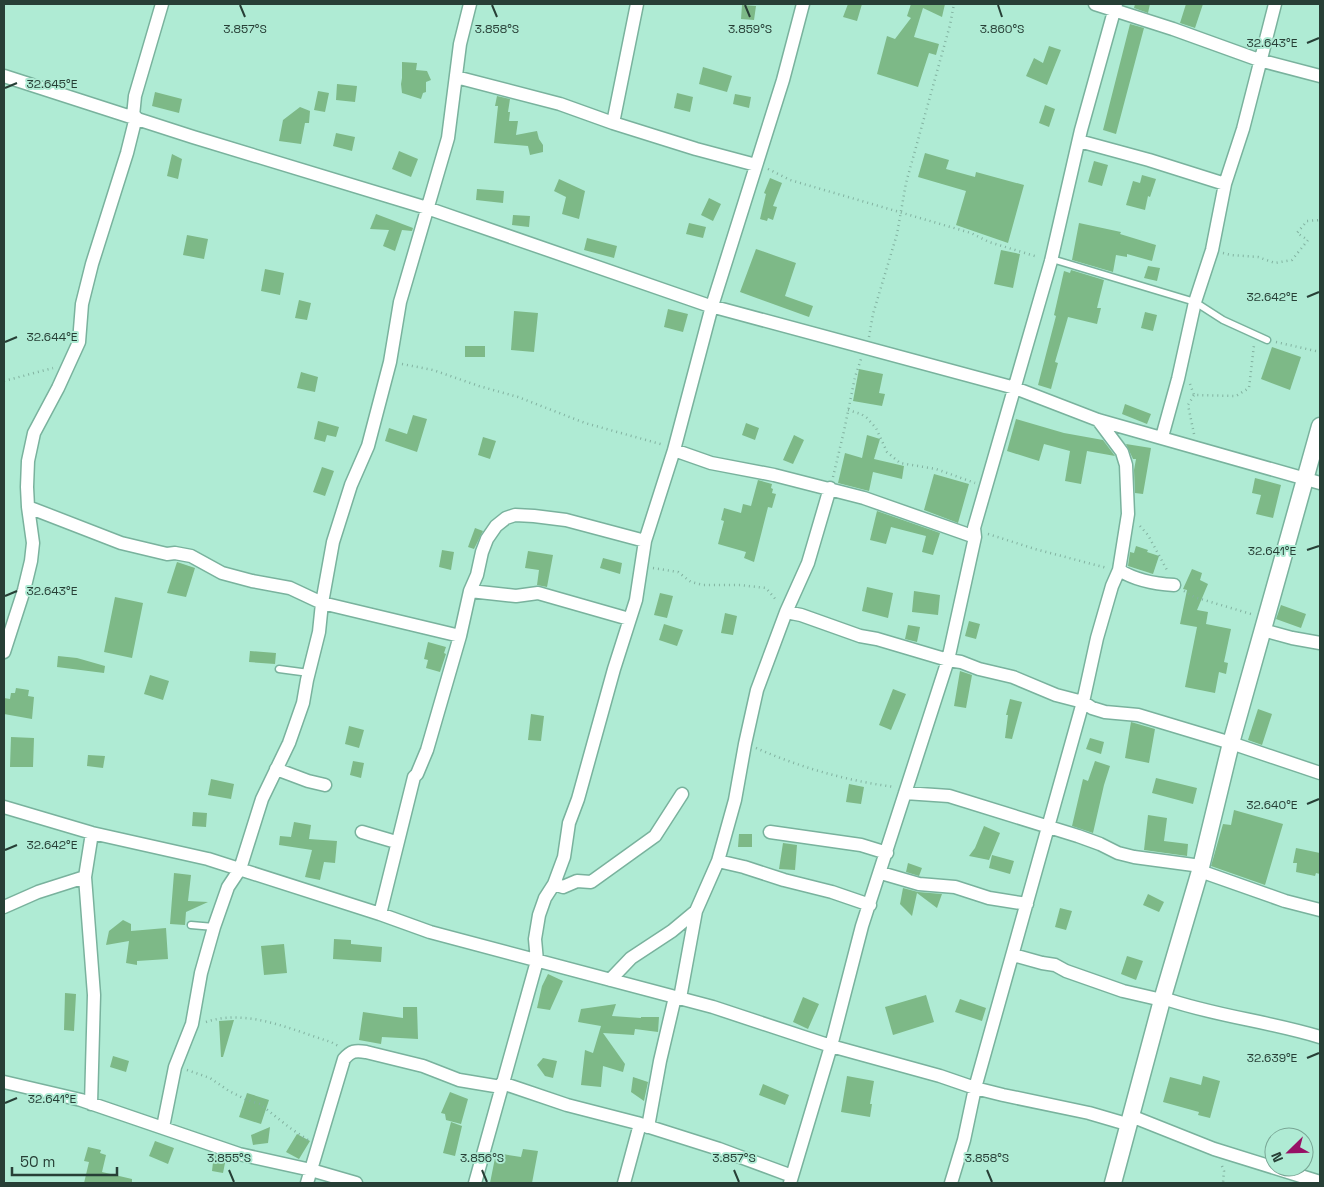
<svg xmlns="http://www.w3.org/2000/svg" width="1324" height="1187" viewBox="0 0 1324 1187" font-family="'Space Grotesk',sans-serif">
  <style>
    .building { fill: #7db987 }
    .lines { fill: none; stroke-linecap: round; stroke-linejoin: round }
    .service-casing { stroke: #79b29d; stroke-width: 9 }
    .minor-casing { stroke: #79b29d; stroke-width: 15 }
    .tertiary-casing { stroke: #79b29d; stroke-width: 19 }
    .path { stroke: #82b2a0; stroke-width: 2.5; stroke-dasharray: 1 4; stroke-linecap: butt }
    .service { stroke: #fff; stroke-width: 6 }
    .minor { stroke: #fff; stroke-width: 12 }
    .tertiary { stroke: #fff; stroke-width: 16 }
    .ticks { fill: none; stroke: #273f36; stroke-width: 2 }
    .ticks-label { font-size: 12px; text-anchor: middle; fill: #273f36; stroke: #afebd4; stroke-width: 4; stroke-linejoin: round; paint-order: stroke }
  </style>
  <rect width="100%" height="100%" fill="#afebd4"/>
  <!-- building -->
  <path class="building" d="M848 4H862L857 21 843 17Z
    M911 4H945L942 17 923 8 914 37 939 44 936 55 929 53 918 87 877 74 887 36 895 39 911 18 907 16Z
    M1135 4H1150L1148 13 1134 8Z
    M1186 4H1203L1195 28 1180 23Z
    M742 5 756 6 754 20 741 19Z
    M1130 24 1144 28 1116 134 1103 130Z
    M1049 46 1061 50 1047 85 1026 76 1034 58 1043 63Z
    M402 62 417 63 416 70 427 71 431 80 426 82V92L423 93 421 99 402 93 401 84 402 78Z
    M703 67 732 76 727 92 699 84Z
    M337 84 357 86 355 102 336 100Z
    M318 91 329 93 325 112 314 110Z
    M155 92 182 99 179 113 152 106Z
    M677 93 693 97 690 112 674 108Z
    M735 94 751 97 749 108 733 104Z
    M497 96 510 99 508 112H510L509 121H518L516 135 537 131 539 139 543 145V152L530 155 528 146 494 143 498 106H495Z
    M1045 105 1055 109 1049 127 1039 123Z
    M300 107 310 111 309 123H305L301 144 279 141 283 120Z
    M336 133 355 137 352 151 333 146Z
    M399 151 418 159 411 177 392 169Z
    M925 153 949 160 946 169 975 177 976 172 1024 185 1008 243 956 225 966 191 918 177Z
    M172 154 182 159 178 179 167 176Z
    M1094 161 1108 165 1102 186 1088 182Z
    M1142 175 1156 179 1150 197 1148 196 1145 210 1126 205 1133 181 1140 183Z
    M770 178 782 183 773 206 777 207 773 220 768 218 767 221 760 219 766 194 764 193Z
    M559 179 585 191 579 219 562 214 566 197 554 191Z
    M477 189 504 191 503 203 476 200Z
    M709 198 721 204 713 221 701 215Z
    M376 214 413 228 412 231 402 230 395 251 383 246 389 230 370 229Z
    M513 215 530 216 529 227 512 225Z
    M689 223 706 227 703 238 686 234Z
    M1079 223 1121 232 1120 234 1156 245 1152 261 1127 254V257L1116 255 1113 272 1072 260Z
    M187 235 208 239 204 259 183 255Z
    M587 238 617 246 614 258 584 250Z
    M756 249 796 263 785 296 813 306 809 317 740 292Z
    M1001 250 1020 254 1013 288 994 284Z
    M1148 266 1160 268 1157 281 1144 278Z
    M265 269 284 273 280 295 261 291Z
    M1071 270 1104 280 1097 308H1101L1097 324 1068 317 1055 362 1058 363 1051 389 1038 385 1056 316 1054 315 1064 271 1070 273Z
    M299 300 311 303 307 320 295 318Z
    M668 309 688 314 683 332 664 327Z
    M514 311 538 313 534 352 511 350Z
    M1145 312 1157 315 1153 331 1141 328Z
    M465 346H485V357H465Z
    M1272 347 1301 357 1290 390 1261 379Z
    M859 369 883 374 879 393 885 394 882 406 853 401Z
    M301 372 318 377 315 392 297 388Z
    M1125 404 1151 414 1147 424 1122 414Z
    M413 415 427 419 417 452 385 441 389 428 407 434Z
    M1016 419 1064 433 1103 440 1115 456 1087 451 1081 484 1065 481 1070 451 1044 444 1039 461 1007 451Z
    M318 421 339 427 336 437 327 435 325 442 314 439Z
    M746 423 759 428 755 440 742 435Z
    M794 435 804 440 793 464 783 460Z
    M867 435 880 439 874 459 904 466 902 479 873 472 869 491 838 483 845 453 862 458Z
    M483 437 496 441 490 459 478 455Z
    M1126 444 1151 448 1143 494 1135 493 1134 470 1136 459H1133Z
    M322 467 334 471 325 496 313 492Z
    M934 474 969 484 958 523 924 510Z
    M1255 478 1281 485 1273 518 1256 514 1261 495 1252 493Z
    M758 480 772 484 771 488 773 489 772 493 776 494 772 508 768 507 754 562 744 558 746 552 718 544 724 521 721 520 724 508 741 513 743 504 751 506Z
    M877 511 940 533 933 555 922 552 926 536 891 527 886 544 870 540Z
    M475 528 483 531 474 549 468 547Z
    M1136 546 1148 550 1147 552 1159 556 1153 574 1128 566 1130 552 1134 553Z
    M442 550 454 552 451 570 439 567Z
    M528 551 553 555 547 587 537 585 539 570 525 568Z
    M603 558 622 563 620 574 600 568Z
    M177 562 195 568 186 597 167 593Z
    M1192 569 1202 573 1200 580 1208 584 1197 610 1208 612 1206 624 1231 629 1224 662 1228 663 1226 674 1219 672 1215 693 1185 687 1197 627 1180 624 1187 590 1183 589Z
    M867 587 893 593 888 618 862 611Z
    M914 591 940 595 938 615 912 612Z
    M660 593 673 596 667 618 654 615Z
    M115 597 143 603 132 658 104 652Z
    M1281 605 1306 614 1301 628 1276 619Z
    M725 613 737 616 733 635 721 633Z
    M969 621 980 624 976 639 965 636Z
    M664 624 683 630 677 646 659 640Z
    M908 625 920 627 917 642 905 639Z
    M428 642 446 647 444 653 446 654 440 672 426 668 428 660 424 659Z
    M250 651 276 653 275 664 249 662Z
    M58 656 77 658 105 666 104 673 57 667Z
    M960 671 972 675 966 708 954 706Z
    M150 675 169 681 163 700 144 694Z
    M16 688 29 690 28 696 34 697 32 719 4 714V698L10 699 11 693H15Z
    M893 689 906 694 891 730 879 725Z
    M1010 699 1022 702 1012 739 1005 738 1008 715H1006Z
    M1258 709 1272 714 1262 745 1248 740Z
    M531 714 544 716 541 741 528 740Z
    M1131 722 1155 729 1149 763 1125 758Z
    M349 726 364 730 359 748 345 744Z
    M11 737 34 738 33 767H10Z
    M1090 738 1104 742 1101 754 1086 749Z
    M88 755 105 756 103 768 87 766Z
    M353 761 364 763 361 778 350 775Z
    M1095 761 1110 766 1104 785 1093 833 1072 826 1083 779 1088 781Z
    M1156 778 1197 788 1193 804 1152 793Z
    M211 779 234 784 231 799 208 795Z
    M849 784 864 787 861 804 846 802Z
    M1234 810 1283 824 1265 885 1211 866 1223 824 1231 825Z
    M193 812 207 813 206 827 192 826Z
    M1148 815 1167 818 1164 841 1188 844 1187 856 1144 850Z
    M294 822 311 825 309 839 337 841 335 863 324 862 320 880 305 877 312 850 279 845 280 836 291 837Z
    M984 826 1000 833 989 860 969 856 975 848Z
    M739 834H752V847H738Z
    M783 843 797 845 795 870 779 869Z
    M1296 848 1320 853V874L1316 873 1315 876 1296 872 1297 863H1293Z
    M992 855 1014 861 1010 874 989 868Z
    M908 863 922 868 919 876 906 872Z
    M174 873 191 875 188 901 208 902 186 912 185 925 170 924Z
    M903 888 918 892 942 894 937 908 917 893 912 916 900 904Z
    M1148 894 1164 902 1159 912 1143 905Z
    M1060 908 1072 911 1066 930 1055 927Z
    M123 920 131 924V931L166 928 168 959 137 961V965L126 963 129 941 106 945 109 931Z
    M334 939 351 940V944L382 947 381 962 333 959Z
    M284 944 287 973 264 975 261 946Z
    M1127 956 1143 961 1136 980 1121 974Z
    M548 974 563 981 550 1010 537 1008 542 986Z
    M65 993 76 994 74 1031 64 1030Z
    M926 995 934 1022 893 1035 885 1007Z
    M803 997 819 1004 808 1029 793 1022Z
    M960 999 986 1008 982 1021 955 1012Z
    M616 1004 612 1016 641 1018V1017H659L658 1032 635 1029 634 1035 603 1033 625 1064 623 1072 603 1066 601 1087 581 1085 585 1050 593 1053 601 1026 578 1022 581 1009Z
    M403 1007H417L418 1039 382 1037 381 1044 359 1040 363 1012 403 1018Z
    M234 1020 223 1057H221L219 1021Z
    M113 1056 129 1061 126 1072 110 1067Z
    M543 1058 557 1061 553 1078 545 1076 537 1065Z
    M847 1076 874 1081 870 1104H872L870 1117 841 1112Z
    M1203 1076 1220 1081 1210 1118 1198 1115 1199 1112 1163 1102 1170 1077 1201 1085Z
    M633 1077 648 1082 644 1101 631 1092Z
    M763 1084 789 1095 785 1105 759 1095Z
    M450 1092 468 1099 461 1124 446 1120 445 1114 441 1113Z
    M247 1093 269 1100 261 1124 239 1117Z
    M451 1122 462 1126 455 1156 443 1153Z
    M270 1127 268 1143 253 1145 251 1135Z
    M297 1134 310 1141 299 1159 286 1152Z
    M155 1141 174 1148 168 1164 149 1156Z
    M88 1147 101 1150 100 1153 106 1155 102 1172 132 1179V1183H84L89 1162 84 1161Z
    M523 1149 538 1151 532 1183H490L496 1153 521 1157Z
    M214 1154 226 1158 223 1173 212 1171Z"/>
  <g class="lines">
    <defs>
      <path id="service" d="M1052 259 1195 302 1223 320 1267 340
        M279 669 309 673
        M191 925 214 927"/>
      <path id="minor" d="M1095 4 1173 29 1259 60 1320 76
        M4 76 193 137 427 208 707 305 1015 388 1098 420 1320 483
        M456 77 560 104 613 123 696 149 756 165
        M133 116 135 96 162 4
        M613 123 637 4
        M1079 141 1149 160 1225 184
        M1162 437 1178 379 1195 302 1212 250 1225 184 1243 129 1275 4
        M674 450 711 463 774 475 864 498 975 537
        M28 507 121 543 167 554 175 553 191 556 222 573 252 581 290 588 322 603 460 636
        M1119 570C1135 580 1155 584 1174 585
        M470 591 516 596 538 593 629 619
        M786 612 801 615 860 636 877 639 948 660 961 662 979 669 1013 677 1056 695 1083 702 1092 708 1105 712 1138 715 1231 743 1320 773
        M1263 630 1292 638 1320 643
        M4 652 24 590 31 561 33 543 28 507 27 487 28 461 34 433 58 388 79 342 82 304 92 264 127 153 136 117
        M276 769 308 781 325 785
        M905 793 949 796 1078 836 1100 844 1118 853 1134 857 1201 866
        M4 807 92 833 208 859 380 914 430 932 713 1007 831 1046 940 1076 975 1088 1003 1095 1089 1113 1130 1125
        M362 832 396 842
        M770 832 861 845 887 853
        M718 861 744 867 784 880 832 892 870 905
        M1200 871 1285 901 1320 910
        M881 873 919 884 955 887 989 898 1027 904
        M554 884 563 887 577 881 591 882 655 836 682 794
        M4 907 38 892 85 877
        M380 914 414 777 417 774 427 750 460 636 470 591 477 575 482 552 487 539 496 526 506 518 515 515 534 516 566 520 645 541
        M1013 955 1042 963 1055 965 1066 971 1123 991 1162 1000
        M610 980 631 958 672 931 696 911
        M680 998 696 911 718 861 735 800 745 744 757 690 786 612 808 563 830 488
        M1163 998C1214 1016 1268 1021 1320 1037
        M4 1082 81 1100 239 1154 311 1170 356 1183
        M502 1083 567 1105 637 1123 719 1149 792 1176
        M91 1104 94 995 85 877 92 833
        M1131 1116 1214 1149 1320 1182
        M163 1127 175 1067 192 1024 201 973 214 927 228 887 240 869 262 799 289 743 303 703 307 680 319 632 322 603 333 542 351 485 368 446 390 362 400 302 448 138 460 44 470 4
        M648 1127 660 1061 675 997
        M307 1183 344 1059C351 1051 355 1050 366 1052L423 1066 459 1080 501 1087
        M475 1183 537 961 535 939 539 915 545 898 554 884 564 857 569 823 578 799 614 669 636 600 645 541 674 450 712 306 783 80 803 4
        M624 1183 640 1124
        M790 1183 831 1046 862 926 948 660 975 537 974 528 1051 261 1081 130 1116 4
        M951 1183 964 1140 975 1088 1083 702 1097 638 1112 586 1119 570 1128 514 1126 465 1122 452 1098 420"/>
      <path id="tertiary" d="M1113 1183 1162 1000 1200 871 1231 743 1320 426"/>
    </defs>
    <!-- service casing -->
    <use href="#service" class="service-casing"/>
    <!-- minor casing -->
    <use href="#minor" class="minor-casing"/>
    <!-- tertiary casing -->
    <use href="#tertiary" class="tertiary-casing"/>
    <!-- path -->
    <path class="path" d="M768 169 790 180 971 233 989 242 1038 257
      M1223 253 1231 255 1258 257 1275 263 1292 260 1308 240 1297 233 1307 221 1320 220
      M869 337 873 314 897 234 906 183 950 25 954 4
      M1276 342 1320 352
      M402 364 433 370 479 386 518 397 585 423 664 445
      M4 381 53 368
      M1190 384 1194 395 1236 396 1249 388 1254 345
      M848 410 861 414 867 418 876 428 887 452 900 463 936 469 975 483
      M1194 434 1188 405 1194 395
      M833 477 844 431 855 377 861 359
      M1140 526 1148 535 1168 572
      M988 534 1035 549 1107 568
      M653 568 678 572 691 582 703 585H740L766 588 777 601
      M1184 591 1194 597 1251 614
      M756 748C799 767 847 781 895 787
      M206 1022C247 1008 292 1030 331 1042L340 1047
      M187 1070 210 1078 229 1091 247 1100 260 1104 290 1128 308 1140
      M1222 1166 1224 1171 1223 1183"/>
    <!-- service -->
    <use href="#service" class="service"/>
    <!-- minor -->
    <use href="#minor" class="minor"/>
    <!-- tertiary -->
    <use href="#tertiary" class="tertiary"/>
  </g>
  <!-- ticks -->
  <path class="ticks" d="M240 5 245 17M492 5 497 17M745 5 750 17M998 5 1002 17M1307 43 1319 38M5 88 17 83M1307 297 1319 292M5 342 17 337M1307 550 1319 546M5 596 17 591M1307 804 1319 799M5 850 17 845M1307 1058 1319 1053M5 1103 17 1098M229 1170 234 1182M482 1170 487 1182M734 1170 739 1182M987 1170 992 1182"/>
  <g class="ticks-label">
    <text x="245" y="33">3.857°S</text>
    <text x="497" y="33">3.858°S</text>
    <text x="750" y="33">3.859°S</text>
    <text x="1002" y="33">3.860°S</text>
    <text x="1272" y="47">32.643°E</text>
    <text x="52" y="88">32.645°E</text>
    <text x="1272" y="301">32.642°E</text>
    <text x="52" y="341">32.644°E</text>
    <text x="1272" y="555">32.641°E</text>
    <text x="52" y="595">32.643°E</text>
    <text x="1272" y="809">32.640°E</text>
    <text x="52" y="849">32.642°E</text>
    <text x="1272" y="1062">32.639°E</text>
    <text x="52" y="1103">32.641°E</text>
    <text x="229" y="1162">3.855°S</text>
    <text x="482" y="1162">3.856°S</text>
    <text x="734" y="1162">3.857°S</text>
    <text x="987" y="1162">3.858°S</text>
  </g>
  <!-- border -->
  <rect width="1324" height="1187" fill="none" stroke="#273f36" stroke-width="10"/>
  <!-- north arrow -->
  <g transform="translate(1289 1152) rotate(247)"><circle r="24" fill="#afebd4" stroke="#79a695"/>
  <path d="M0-4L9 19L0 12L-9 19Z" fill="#971065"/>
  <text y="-8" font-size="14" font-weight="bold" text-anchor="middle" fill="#273f36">N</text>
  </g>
  <!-- scale -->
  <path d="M12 1167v8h105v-8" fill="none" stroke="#273f36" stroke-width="2.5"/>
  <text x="20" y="1167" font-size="15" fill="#273f36" stroke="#afebd4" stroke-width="4" paint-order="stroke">50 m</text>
</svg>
